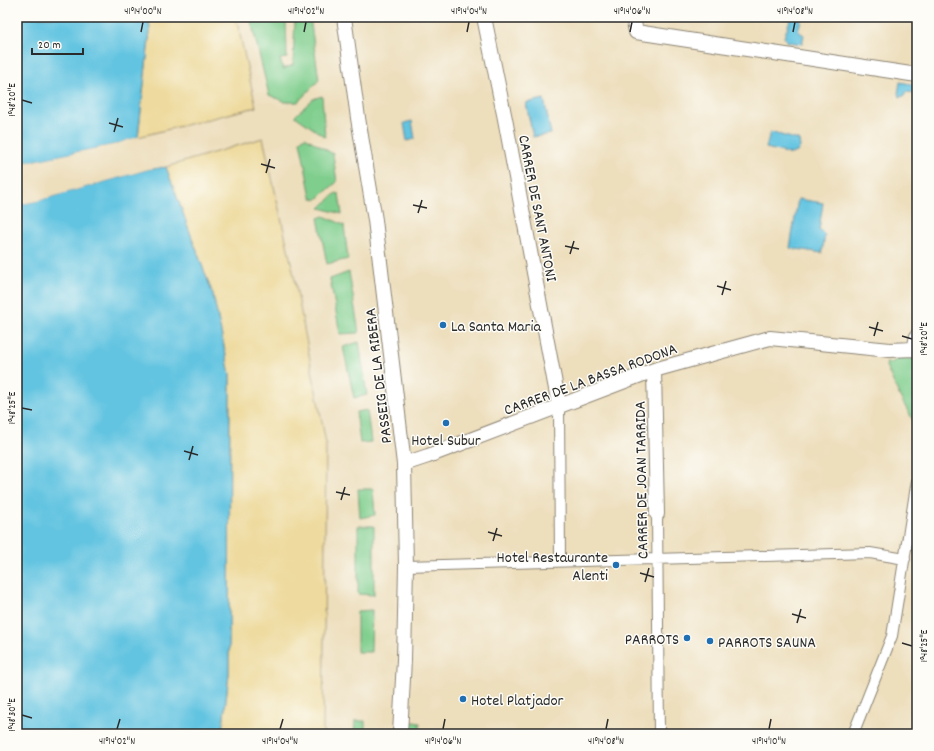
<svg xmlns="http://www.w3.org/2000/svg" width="934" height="751" viewBox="0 0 934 751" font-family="Dekko,sans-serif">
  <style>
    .green { fill: #7fce8d; stroke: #557c5c }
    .sand { fill: #eeda9e; stroke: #8c8264 }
    .water { fill: #63c4e1; stroke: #477886 }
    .pier { fill: #eddebc }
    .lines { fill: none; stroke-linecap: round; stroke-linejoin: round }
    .pedestrian-casing { stroke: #8c8474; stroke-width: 12 }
    .minor-casing { stroke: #8c8474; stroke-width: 16 }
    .pedestrian { stroke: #fff; stroke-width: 10 }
    .minor { stroke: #fff; stroke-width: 14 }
    .ticks { fill: none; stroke: #2b2b2b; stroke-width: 1.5 }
    .poi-dot { fill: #1f6fb2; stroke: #fdfcf7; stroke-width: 1.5 }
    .labels { text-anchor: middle; stroke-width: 3; stroke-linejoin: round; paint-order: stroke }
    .street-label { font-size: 16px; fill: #2b2b2b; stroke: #fdfcf7 }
    .poi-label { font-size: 16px; fill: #2b2b2b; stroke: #fdfcf7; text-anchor: start }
    .neatline { fill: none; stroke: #2b2b2b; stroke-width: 1.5 }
    .ticks-label { font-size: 10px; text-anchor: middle; fill: #2b2b2b }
  </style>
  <rect width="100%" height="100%" fill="#fdfcf7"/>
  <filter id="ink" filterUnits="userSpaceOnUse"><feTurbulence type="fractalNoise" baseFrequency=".025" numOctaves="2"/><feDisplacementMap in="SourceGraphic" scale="8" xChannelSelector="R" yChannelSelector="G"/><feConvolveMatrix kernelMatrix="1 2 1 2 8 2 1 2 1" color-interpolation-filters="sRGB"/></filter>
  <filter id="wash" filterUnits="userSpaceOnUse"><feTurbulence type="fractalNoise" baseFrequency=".012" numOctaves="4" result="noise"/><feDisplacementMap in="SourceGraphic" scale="16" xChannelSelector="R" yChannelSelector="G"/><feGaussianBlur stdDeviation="0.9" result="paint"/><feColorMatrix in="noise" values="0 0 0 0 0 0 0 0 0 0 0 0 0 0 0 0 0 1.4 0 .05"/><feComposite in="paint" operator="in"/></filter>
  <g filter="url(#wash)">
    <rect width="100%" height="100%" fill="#eddebc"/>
    <!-- green -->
    <path class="green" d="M250 17H286L287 58 280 59 283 69 293 65 295 17H310L319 80 298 102H285L269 95Z
      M322 96 325 137 295 116 313 99Z
      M305 137 333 154 337 182 316 200 311 197 300 141Z
      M336 193 339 194 342 214 320 208Z
      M324 216 344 225 348 259 327 264 318 218Z
      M349 272 359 333 340 334 330 279Z
      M359 342 367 395 354 398 343 347Z
      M914 349 917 351V427L901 399 886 366 887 362 891 363Z
      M367 410 371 442 360 443 356 412Z
      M358 489H373L375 515 360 518Z
      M358 526H374V595L358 594Z
      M372 610 371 652H357V611Z
      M355 721H365V734H354Z
      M408 721 420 723V734H408Z"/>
    <!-- sand -->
    <path class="sand" d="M149 17H236L256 107 138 137 150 31Z
      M263 138 293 271 326 443 323 734H222L229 674 230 374 213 295 166 167Z"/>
    <!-- water -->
    <path class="water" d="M17 17H149L150 31 138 137 113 145 17 164Z
      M791 17 801 20 798 31 804 35 802 44 788 42 784 37Z
      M900 82 917 85V93L906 92 904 96 900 97 898 94Z
      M544 99 551 134 533 137 526 103Z
      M412 121 415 139 407 141 404 123Z
      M770 132 799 140 800 147 797 152 791 154 766 148Z
      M166 167 213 295 230 374 229 674 222 734H17V205L37 201 149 169Z
      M798 199 823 203 819 230 825 235 822 253 790 248Z"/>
    <!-- pier -->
    <path class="pier" d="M140 136 139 139 113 147 17 166V164L113 145Z
      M166 165 168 166 149 169 37 201 17 205V203L37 199 120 174 148 167Z"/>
  </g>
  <g filter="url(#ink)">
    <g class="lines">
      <defs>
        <path id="pedestrian" d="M559 405 560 561
          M657 514 659 734
          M406 566 870 553 905 559
          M853 734 892 636 917 480"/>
        <path id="minor" d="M344 17 358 118 375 220 404 464 406 566 404 660 400 734
          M484 17 505 119 559 405
          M633 17 636 32 917 75
          M914 349 917 336
          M654 370 657 514
          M404 464 428 456 654 370 770 338 890 350 914 349 917 351"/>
      </defs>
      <!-- pedestrian casing -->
      <use href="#pedestrian" class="pedestrian-casing"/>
      <!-- minor casing -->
      <use href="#minor" class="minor-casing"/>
      <!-- pedestrian -->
      <use href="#pedestrian" class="pedestrian"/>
      <!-- minor -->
      <use href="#minor" class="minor"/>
    </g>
  </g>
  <!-- ticks -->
  <path class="ticks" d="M141 32 143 22M304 32 306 22M467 32 469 22M630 32 632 22M793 32 795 22M22 100 32 103M109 123 123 127M114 132 118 118M261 164 275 168M266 173 270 159M413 205 427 208M418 213 422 200M565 246 579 249M570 254 574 241M717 286 731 290M722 295 726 281M869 327 883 331M874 336 878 322M902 336 912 339M22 408 32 410M184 451 198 455M189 460 193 446M336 492 350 495M341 500 345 487M488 532 502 536M493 541 497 528M640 573 654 577M645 582 649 568M792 614 806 618M797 623 801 609M902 643 912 646M22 715 32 718M117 729 120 719M280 729 283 719M443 729 445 719M606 729 608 719M769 729 771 719"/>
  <!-- markers -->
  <g class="poi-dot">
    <circle cx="443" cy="325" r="4"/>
    <circle cx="446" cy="423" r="4"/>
    <circle cx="616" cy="565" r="4"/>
    <circle cx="687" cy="638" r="4"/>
    <circle cx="710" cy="641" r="4"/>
    <circle cx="463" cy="699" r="4"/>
  </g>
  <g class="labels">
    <!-- street labels -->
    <g class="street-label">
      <text transform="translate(539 208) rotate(79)" y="6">CARRER DE SANT ANTONI</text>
      <text transform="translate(377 376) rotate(-97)" y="6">PASSEIG DE LA RIBERA</text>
      <text transform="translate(590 378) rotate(-20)" y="6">CARRER DE LA BASSA RODONA</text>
      <text transform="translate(640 480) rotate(-91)" y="6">CARRER DE JOAN TARRIDA</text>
    </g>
    <!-- poi labels -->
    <g class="poi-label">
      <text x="451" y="331">La Santa Maria</text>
      <text x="446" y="445" text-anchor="middle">Hotel Subur</text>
      <text x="608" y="562" text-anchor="end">Hotel Restaurante<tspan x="608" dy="18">Alenti</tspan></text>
      <text x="679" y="644" text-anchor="end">PARROTS</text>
      <text x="718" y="647">PARROTS SAUNA</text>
      <text x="471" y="705">Hotel Platjador</text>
    </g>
  </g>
  <!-- margin -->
  <rect width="934" height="751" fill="none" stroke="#fdfcf7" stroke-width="44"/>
  <!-- scale -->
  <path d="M32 48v6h51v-6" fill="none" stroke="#2b2b2b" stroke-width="2"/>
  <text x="38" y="48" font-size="12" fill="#2b2b2b" stroke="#fdfcf7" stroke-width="3" paint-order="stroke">20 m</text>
  <rect x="22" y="22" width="890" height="707" class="neatline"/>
  <g class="ticks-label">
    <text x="143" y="14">41°14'00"N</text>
    <text x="306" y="14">41°14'02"N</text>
    <text x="469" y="14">41°14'04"N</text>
    <text x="632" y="14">41°14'06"N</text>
    <text x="795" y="14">41°14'08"N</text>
    <text transform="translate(11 100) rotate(-90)" y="4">1°48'20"E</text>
    <text transform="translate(923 339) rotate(-90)" y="4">1°48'20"E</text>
    <text transform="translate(11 408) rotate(-90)" y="4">1°48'25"E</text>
    <text transform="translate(923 646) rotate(-90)" y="4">1°48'25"E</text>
    <text transform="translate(11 715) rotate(-90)" y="4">1°48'30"E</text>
    <text x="117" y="744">41°14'02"N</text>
    <text x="280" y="744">41°14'04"N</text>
    <text x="443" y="744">41°14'06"N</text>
    <text x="606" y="744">41°14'08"N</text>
    <text x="769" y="744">41°14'10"N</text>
  </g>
</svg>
